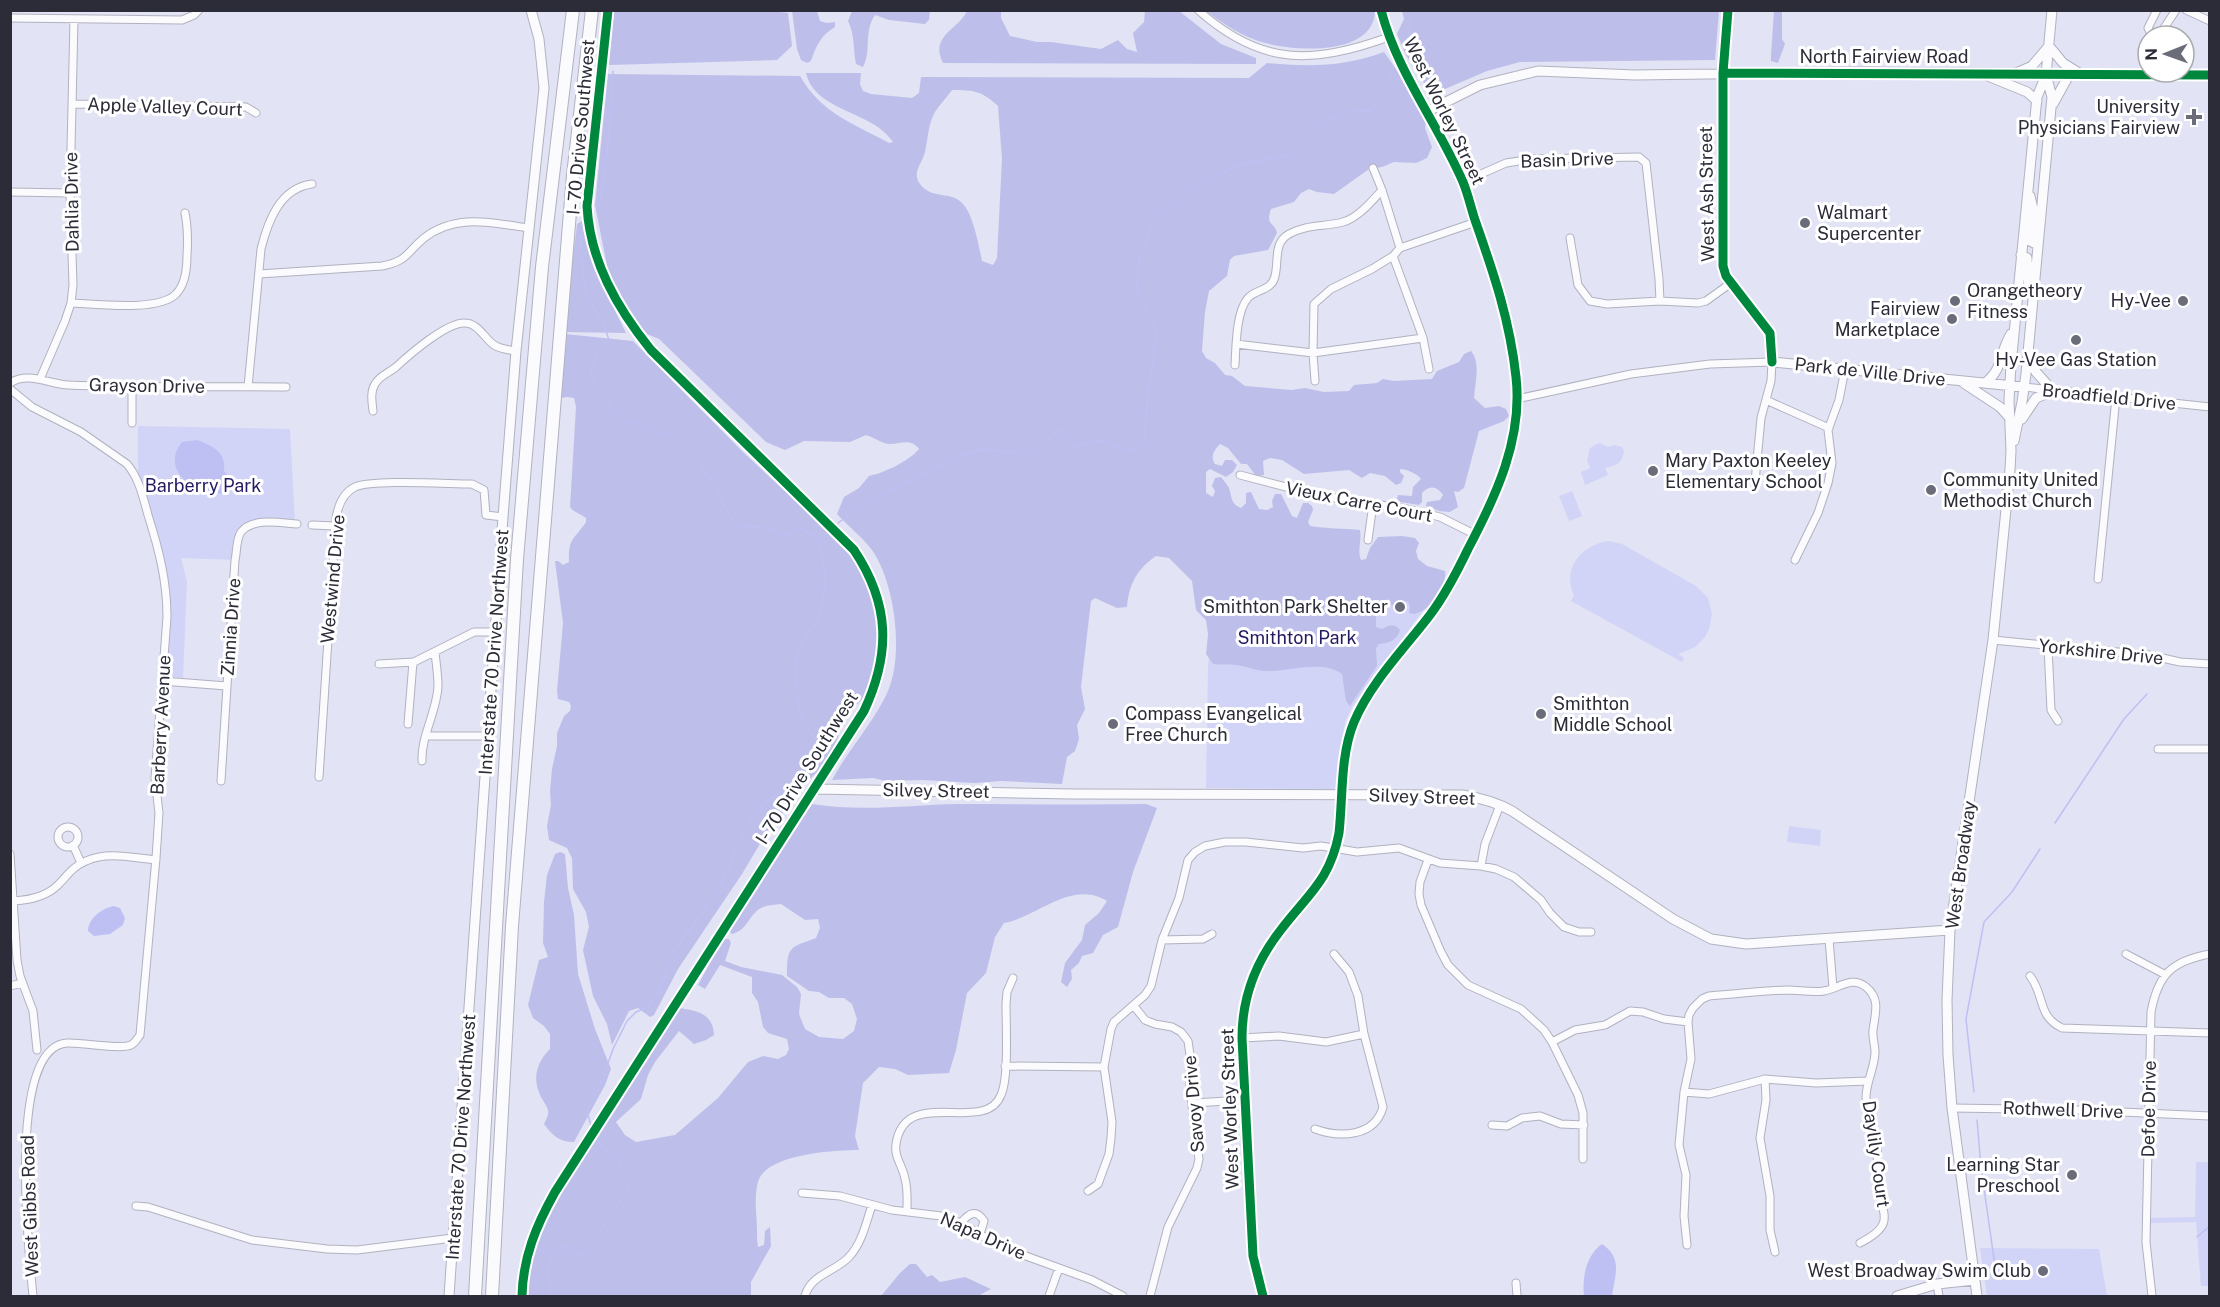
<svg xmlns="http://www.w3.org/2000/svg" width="2220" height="1307" viewBox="0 0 2220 1307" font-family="'Public Sans',sans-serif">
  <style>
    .green { fill: #d1d4f7 }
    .forest { fill: #bdbfea; fill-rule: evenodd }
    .water { fill: #bec0f3 }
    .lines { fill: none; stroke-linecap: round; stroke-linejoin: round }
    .stream { stroke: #bec0f3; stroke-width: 1.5 }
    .street-casing { stroke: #b0b2bf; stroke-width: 9 }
    .secondary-casing { stroke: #b0b2bf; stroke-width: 11 }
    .highway-casing { stroke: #b0b2bf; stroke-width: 14 }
    .street { stroke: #fbfbfd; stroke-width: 7 }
    .secondary { stroke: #fbfbfd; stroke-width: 9 }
    .highway { stroke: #fbfbfd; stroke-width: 12 }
    .cycleway-casing { stroke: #fff; stroke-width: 13 }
    .cycleway { stroke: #00873e; stroke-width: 9 }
    .poi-dot { fill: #6b6c79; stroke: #fff; stroke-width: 2 }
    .labels { text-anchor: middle; stroke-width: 6; stroke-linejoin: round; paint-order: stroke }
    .street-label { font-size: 18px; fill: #2b2c37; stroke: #fff }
    .poi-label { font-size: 18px; fill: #2b2c37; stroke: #fff; text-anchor: end }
    .park-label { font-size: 18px; fill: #241a63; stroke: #fff }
  </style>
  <rect width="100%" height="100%" fill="#e2e3f4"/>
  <!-- green -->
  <path class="green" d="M138 426 290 429 295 524 269 522 242 531 235 560 181 558 187 582 183 678 166 676 170 610 168 575 138 474Z
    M1599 443 1608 447 1614 445 1622 447 1624 451C1622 464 1617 465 1605 468L1608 475 1585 485 1581 472 1590 468 1587 460 1590 448Z
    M1572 491 1582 516 1569 521 1559 496Z
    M1223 531 1428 604 1352 707 1345 722 1335 789 1206 788 1208 666Z
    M1609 541 1622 544 1696 586 1708 598 1712 614 1709 629 1705 637 1695 647 1678 654 1684 658 1682 662 1571 601 1574 595C1561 568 1583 544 1609 541Z
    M1789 826 1821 830 1820 846 1787 842Z
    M2196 1162H2209V1286H2201L2196 1222 2151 1223V1218L2195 1217Z
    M1980 1248 2099 1249 2107 1296H1987Z"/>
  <!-- forest -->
  <path class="forest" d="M771 11 788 13 792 46 777 60 609 65 614 11Z
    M792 11H817L820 21 827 23 835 22V27C821 35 816 46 811 61L807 63 801 60 797 49Z
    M852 11V10L930 11 929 20 925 24 889 20 875 15C863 33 872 50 863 67L856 64C853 49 855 35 848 21Z
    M1179 11 1221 44 1256 58V64L943 63C929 36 959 29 967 11H1001V18L1010 36 1037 42H1051L1101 49 1118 40 1127 49 1137 52 1133 33 1144 22 1145 11Z
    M1375 11C1374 59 1284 52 1253 39 1235 32 1221 22 1206 11Z
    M1402 11H1719L1715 60 1520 62 1487 71 1438 92H1432L1428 89 1406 55 1397 34 1404 19Z
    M1774 11H1782V39L1785 44 1778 63 1771 61V55Z
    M1384 52 1406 83 1426 121 1425 128 1432 147 1427 158 1416 163 1394 162 1382 167 1369 169 1334 194 1317 192 1309 189 1301 193 1294 202 1271 209C1265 226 1274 221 1277 233L1268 250 1234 256 1230 260 1227 276 1209 291 1205 312 1202 351 1206 358 1215 363 1225 375 1232 376 1245 386 1292 390 1305 388 1324 392 1349 391 1354 385 1377 383 1383 379 1394 381 1432 379 1437 371 1459 362 1464 354 1471 351C1481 363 1475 383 1474 398L1485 408 1499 406 1506 409 1509 416 1504 421 1479 431 1464 488 1458 492 1454 491 1458 507 1450 512 1439 511 1426 506 1427 502 1440 500 1443 495C1437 486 1430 485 1422 493V502L1419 505 1400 502 1397 499 1398 495 1412 496 1413 487 1421 479C1418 474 1406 469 1400 469V472L1404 476 1401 483 1396 485 1385 476 1370 473 1362 478 1349 470 1304 474 1282 460 1270 458 1263 461 1264 475 1256 476 1247 464H1241L1228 448 1220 444C1214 450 1210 457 1215 464L1222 466 1225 460H1232L1237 465 1233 472 1226 477 1210 469 1206 472V493L1213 497 1215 491 1212 486 1215 478 1221 477C1223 480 1226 483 1228 486 1233 496 1229 503 1241 508L1246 503V493L1251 492 1259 509 1267 510 1273 507 1272 501 1275 494H1281L1292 516 1297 518 1303 503H1308L1312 506 1313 510 1308 522 1310 526C1327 529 1343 528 1360 530 1362 541 1357 550 1361 560L1366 559 1370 548 1378 537 1402 536 1415 538 1419 543 1416 551 1418 559 1427 566 1445 571C1448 586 1426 619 1409 613L1410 607 1408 602 1401 600 1394 605 1380 607 1376 613V627L1382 629C1390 625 1394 623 1400 630 1397 640 1390 643 1379 644L1376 648 1377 666 1350 706 1346 701 1342 674C1321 659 1289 672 1264 671 1254 670 1246 666 1236 665 1229 664 1221 665 1213 664L1206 654 1208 634 1206 620 1196 610 1192 581 1169 558 1156 556C1137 569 1129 584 1127 607L1117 608 1095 598 1091 601 1081 687 1085 709 1077 725 1079 739 1075 751 1067 757 1062 784 1001 781 975 783 922 780 886 781 873 778 832 780C848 750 875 721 888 691 904 654 895 583 872 550 862 537 848 526 837 514L844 497 859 488 869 476C884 473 909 461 919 449 910 438 902 444 890 444 883 444 873 437 866 435L850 442 804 441 785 450 766 442 659 339 647 334 633 319 608 271 595 205 608 74 800 76C822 114 853 123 889 143L893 142C872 110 815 112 806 73H861L860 84 863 91 871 94 912 98 919 93 921 77 1249 78 1267 63C1310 67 1343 67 1384 52ZM952 90C974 90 982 91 998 106L1002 159 997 258 993 265 982 261C979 246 973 214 963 204 953 192 936 198 925 189 908 175 922 165 925 152 928 139 928 124 935 112 940 104 947 97 952 90Z
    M582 221 592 263 626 333 564 332 577 224Z
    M565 334 633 341 743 452 847 549 863 574 878 615 881 643 870 691 844 718 837 740 823 767 794 793 783 813 773 822 742 874 678 969 654 1015 650 1017 638 1008 629 1011 612 1045 607 1024 593 996 583 950 589 927 586 912 573 889 572 858 567 848 549 840 547 826 551 805 550 791 552 769 557 746V733L564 716 570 711 571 706 569 702 558 699 557 691 563 623 555 561H558L563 565 569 562C568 538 574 540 586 522V518C581 514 573 512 570 507L576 407 574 398 567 397 561 398 559 395Z
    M812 804C862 812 909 805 958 804 1021 804 1084 805 1146 804L1157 808 1133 872 1118 927 1103 935 1093 953 1082 956 1079 963 1071 970 1072 979 1067 987 1061 982 1065 963 1082 940 1085 925 1099 913 1107 901C1071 879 1038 917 1004 923L995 937 986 973 967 993 956 1050 949 1073 908 1075 895 1069 879 1067 863 1083 855 1136 859 1150C835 1150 765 1154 758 1182 753 1200 758 1221 757 1239L758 1247 764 1245 765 1231 770 1227 771 1246 751 1282V1296H527C525 1241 562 1192 591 1147 620 1100 651 1054 680 1008 698 1011 713 1014 714 1035L706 1040 694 1044 679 1031 655 1062 648 1075 641 1099 616 1122 625 1135 636 1142 675 1135 718 1098 748 1062 763 1056 778 1059 786 1055 789 1049 787 1039 768 1033 763 1027 758 1002 752 993V977L720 965 705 989 698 985 723 939H729L731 943 725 961 741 967 782 975 797 987 801 994 799 1014 805 1029 819 1037 843 1039 854 1031 857 1019 852 1004 844 998H829L819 992 809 991 787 976C787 945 790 948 816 938L820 928 818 919 805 920 781 904C775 905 766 905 761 908 749 914 747 932 731 934L730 929Z
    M560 852 565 854 568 888 574 915 578 974 595 1029 611 1069 605 1085 574 1142C559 1142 552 1135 544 1124 546 1120 549 1115 548 1110 547 1106 543 1101 541 1097 532 1079 536 1063 550 1049V1034L544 1026 533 1018 528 1005 539 960 548 957 543 943 544 902 547 875 555 854Z
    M910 1264H916L927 1277 932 1275 940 1282 965 1277 991 1289 978 1296H881L900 1273Z"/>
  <!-- water -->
  <path class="water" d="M198 440C214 447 226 452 224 471L230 478 232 485 228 493 221 494C213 490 205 492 198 489 177 480 167 460 182 442Z
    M114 906 120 908 125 918 123 925 110 934 94 936 88 931C88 919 102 908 114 906Z
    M1602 1244C1623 1258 1615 1275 1612 1296H1584C1582 1278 1586 1255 1602 1244Z"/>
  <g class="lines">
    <!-- stream -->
    <path class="stream" d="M1409 47 1410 10
      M600 205 609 134 613 71
      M580 235 585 290 591 304 602 319 609 340 598 351 592 365 591 378 614 412 626 420 677 437 696 453 702 469 716 484 723 505 737 525C757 531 762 522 783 536L801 529 817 537C826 563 829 592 817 619 812 631 799 641 797 655 794 668 797 707 803 719 807 729 815 737 819 747L808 770 755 811 716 894 674 951 659 992 648 1007 636 1012 627 1021 613 1049 601 1083 587 1111 591 1126
      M838 523 870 500 957 456 985 449 1014 453 1022 457 1052 437 1060 429 1076 447 1100 440 1129 450 1144 444 1148 393 1157 331 1136 289 1139 257 1158 212 1234 166 1289 154 1323 123 1346 112 1371 111C1377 98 1387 87 1392 74
      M818 541 826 534
      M2055 823 2124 719 2147 694
      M1974 1092 1966 1019 1984 922 2012 892 2040 849
      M1977 1120 1981 1167 1995 1266
      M2197 1237 2210 1226
      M2000 1295V1296
      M552 1296 548 1269 555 1250 563 1246 580 1256 596 1237 624 1196 629 1184 618 1160 608 1154 597 1139"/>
    <defs>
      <path id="street" d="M1198 10C1262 67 1313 64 1389 37
        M2157 10 2148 28 2151 34 2155 35 2162 31 2176 10
        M2186 10 2210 21
        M10 18 182 20 194 15 199 10
        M73 104 246 107 256 113
        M1373 168 1382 190 1400 248
        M1463 182 1506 163 1532 159 1639 157 1646 163 1659 279 1660 301 1698 303 1706 301 1731 283
        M10 192 70 193
        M1570 238 1578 285 1590 301 1607 304 1660 301
        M259 274 382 266C408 261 406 253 424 238 456 213 492 223 529 228
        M71 303C95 304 159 312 176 294 185 285 187 268 187 255 188 240 188 228 185 213
        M1236 344 1313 353 1423 338
        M1235 365C1236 347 1236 311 1248 298 1256 289 1272 291 1275 276 1279 261 1273 243 1289 234 1307 224 1324 227 1343 222 1358 218 1372 201 1382 190
        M1429 369 1423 338 1393 256 1400 248 1476 222
        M40 379 65 321 71 303 73 285 70 193 74 19
        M1315 381 1313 353 1314 304 1331 289 1372 269 1393 256
        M10 383C28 371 49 384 68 385 141 388 214 386 286 387
        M248 387 261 249C268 221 280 188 312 184
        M2024 387 2210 407
        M10 389 32 407 81 432 127 464C139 478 143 497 148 515 159 550 167 581 167 617L155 778 159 813 156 858 140 1035C137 1039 135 1043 131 1045 120 1050 82 1042 67 1043 6 1047 29 1254 33 1296
        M1517 399 1631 374 1710 364 1772 362 1771 381 1761 418 1755 482
        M1766 400 1829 428
        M373 411C372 402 370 392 375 384 380 375 389 373 396 367 410 354 447 322 465 323 478 323 485 339 494 345 500 349 509 350 516 351
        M132 423V385
        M1240 475 1321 496 1407 509 1440 517 1476 535
        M312 525 335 526
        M1368 540 1373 504
        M1795 560 1818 513 1828 483 1832 463 1828 430 1839 400 1845 369
        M2098 579 2116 397
        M1993 640 2149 655 2180 662 2210 664
        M2048 647 2051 710 2058 721
        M379 664 414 662 474 632H495
        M162 681 227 686
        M408 724 413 662
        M426 736H488
        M2158 749H2210
        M422 761C421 735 437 712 438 686 438 674 436 663 435 652
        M319 777 336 518C338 506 343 493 355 487 373 479 448 484 472 484L484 490 486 515 503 517
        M221 781 235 560C237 552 236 539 241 532 253 517 281 523 297 524
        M58 837a10 10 0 1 1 20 0a10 10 0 1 1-20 0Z
        M73 845 81 863
        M10 854 17 960 20 976 33 1011 37 1050
        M1428 860 1420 882 1419 894 1421 905 1441 952 1448 965 1468 985 1521 1009 1544 1030 1552 1042 1578 1095 1583 1113V1159
        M1481 866 1485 844 1500 805
        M14 901C30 900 46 897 58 885 67 876 73 866 86 861 107 851 134 858 156 860
        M1829 939 1833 988
        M1162 940 1203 939 1212 934
        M2126 954 2164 974
        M2030 976C2045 995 2037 1016 2062 1028L2210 1033
        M10 986 22 983
        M1134 1006 1145 1020 1155 1024 1172 1027 1181 1032 1188 1041 1190 1055V1090L1199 1159 1197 1168 1168 1227 1150 1296
        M1242 1038 1279 1036 1326 1042 1364 1034
        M1552 1042 1575 1030 1605 1025 1630 1011 1643 1012 1664 1019 1688 1022
        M1005 1066 1104 1067
        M1765 1079 1766 1100 1760 1138 1770 1196V1230L1775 1252
        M1684 1092 1709 1094 1765 1079 1816 1083 1868 1081
        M1193 1103 1245 1100
        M1952 1108 2078 1110 2210 1116
        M1492 1125 1507 1126 1522 1118 1540 1116 1561 1124 1584 1125
        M1315 1129C1340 1138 1375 1137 1383 1107L1364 1034 1358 996 1349 972 1334 954
        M1088 1191 1098 1184 1109 1154 1111 1138 1112 1122 1104 1067 1111 1029 1114 1022 1145 995 1151 986 1162 940 1179 898 1188 860 1195 852 1205 846 1225 842H1246L1303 848 1321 846 1357 852 1399 848 1440 863 1481 866 1496 869 1514 877 1541 900 1550 913 1564 927 1579 932H1591
        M802 1193 840 1196 892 1210 941 1216 958 1222 1004 1248 1092 1280 1123 1296
        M136 1206 148 1207 252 1240 327 1249 357 1250 453 1238
        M907 1211C907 1200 908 1189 905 1179 903 1166 894 1158 896 1144 905 1084 985 1136 1001 1095 1009 1078 1006 1025 1006 1004L1007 992 1013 978
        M961 1223C969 1213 976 1209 984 1221L980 1234
        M1687 1245 1684 1216 1686 1175 1679 1145 1684 1092 1691 1059 1688 1022 1689 1015 1693 1008 1702 999 1709 996C1735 994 1761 991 1787 990 1799 990 1812 993 1824 991 1838 989 1852 975 1866 987 1881 999 1875 1014 1873 1030 1872 1037 1875 1045 1875 1052 1875 1067 1866 1082 1866 1097 1866 1115 1875 1129 1877 1146 1879 1158 1875 1171 1877 1183 1882 1215 1897 1224 1860 1243
        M1516 1283 1517 1296
        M1937 1284 1939 1296
        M805 1296C811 1274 835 1272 849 1257 862 1243 866 1223 872 1205
        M1049 1296 1059 1268
        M2152 1296 2146 1242 2151 1012C2158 975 2171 961 2210 954"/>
      <path id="secondary" d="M1728 10 1723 73V266L1726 276 1770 333 1772 362 2024 387
        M2016 73 2032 66 2049 46 2063 63 2079 73
        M1988 76 2027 92 2037 101
        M2053 104 2069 75
        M1426 112 1480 85 1538 71 1635 75 1861 72 2210 75
        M2030 196 2033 209 2030 241 2038 245
        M2021 255 2027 258 2029 289
        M1962 382 2000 407 2009 417
        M1985 383C2003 370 2000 351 2011 334
        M2022 419 2036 398 2053 391 2036 372 2028 358
        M2014 441 2022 402 2026 374 2052 97 2046 75
        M816 789 1073 794 1463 795C1481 798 1496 802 1512 811L1673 919 1711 939 1746 944 1950 930
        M449 1296 503 517 516 351 544 88 539 39 531 10
        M522 1296C523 1257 536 1226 555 1192L864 711C891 653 890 604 854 550L651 350C617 308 590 261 587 206L608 10
        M1263 1296 1253 1256 1242 1038C1242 997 1255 963 1280 931 1307 895 1330 881 1339 833 1343 797 1340 756 1354 722 1371 682 1404 649 1430 615 1445 595 1457 572 1468 549 1496 496 1523 439 1516 377 1510 321 1494 274 1475 220 1471 208 1468 194 1463 182 1438 124 1397 72 1381 10
        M1897 1296 1937 1284 1975 1280
        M1977 1296 1952 1108 1948 1055 1947 1000 1950 930 1993 640 2010 469 2011 451 2009 400 2011 365 2037 97 2046 75 2052 10"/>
      <path id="highway" d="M475 1296 517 559 542 267 573 10
        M492 1296 512 926 573 175 592 10"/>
    </defs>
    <!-- street casing -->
    <use href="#street" class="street-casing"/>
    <!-- secondary casing -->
    <use href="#secondary" class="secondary-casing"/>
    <!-- highway casing -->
    <use href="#highway" class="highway-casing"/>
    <!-- street -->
    <use href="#street" class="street"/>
    <!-- secondary -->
    <use href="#secondary" class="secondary"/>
    <!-- highway -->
    <use href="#highway" class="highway"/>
    <defs>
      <path id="cycleway" d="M1728 10 1723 73V266L1726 276 1770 333 1772 362
        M1723 73 2210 75
        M522 1296C523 1257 536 1226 555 1192L864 711C891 653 890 604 854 550L651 350C617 308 590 261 587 206L608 10
        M1263 1296 1253 1256 1242 1038C1242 997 1255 963 1280 931 1307 895 1330 881 1339 833 1343 797 1340 756 1354 722 1371 682 1404 649 1430 615 1445 595 1457 572 1468 549 1496 496 1523 439 1516 377 1510 321 1494 274 1475 220 1471 208 1468 194 1463 182 1438 124 1397 72 1381 10"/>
    </defs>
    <!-- cycleway casing -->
    <use href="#cycleway" class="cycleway-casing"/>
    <!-- cycleway -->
    <use href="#cycleway" class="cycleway"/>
  </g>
  <!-- markers -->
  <g class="poi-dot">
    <path d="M2191 108h6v6h6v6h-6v6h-6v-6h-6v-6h6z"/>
    <circle cx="1805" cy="223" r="6"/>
    <circle cx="1955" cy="301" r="6"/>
    <circle cx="2183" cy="301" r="6"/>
    <circle cx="1952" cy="319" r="6"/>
    <circle cx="2076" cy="340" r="6"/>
    <circle cx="1653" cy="471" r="6"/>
    <circle cx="1931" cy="490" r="6"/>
    <circle cx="1400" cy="607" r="6"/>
    <circle cx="1541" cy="714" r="6"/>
    <circle cx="1113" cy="724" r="6"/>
    <circle cx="2072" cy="1175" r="6"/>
    <circle cx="2043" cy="1271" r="6"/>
  </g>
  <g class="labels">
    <!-- street labels -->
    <g class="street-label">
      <text x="1884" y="63">North Fairview Road</text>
      <text transform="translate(165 107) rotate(2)" y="6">Apple Valley Court</text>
      <text transform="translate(1444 111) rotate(64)" y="6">West Worley Street</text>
      <text transform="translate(581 127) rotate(-85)" y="6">I- 70 Drive Southwest</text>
      <text transform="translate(1567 160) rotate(-2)" y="6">Basin Drive</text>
      <text transform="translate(1707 194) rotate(-91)" y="6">West Ash Street</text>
      <text transform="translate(72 202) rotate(-91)" y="6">Dahlia Drive</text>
      <text transform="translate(1870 372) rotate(6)" y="6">Park de Ville Drive</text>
      <text transform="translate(147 386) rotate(1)" y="6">Grayson Drive</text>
      <text transform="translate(2109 397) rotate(6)" y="6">Broadfield Drive</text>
      <text transform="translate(1359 502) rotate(11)" y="6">Vieux Carre Court</text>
      <text transform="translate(333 579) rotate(-85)" y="6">Westwind Drive</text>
      <text transform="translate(231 627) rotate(-86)" y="6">Zinnia Drive</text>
      <text transform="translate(494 652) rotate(-86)" y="6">Interstate 70 Drive Northwest</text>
      <text transform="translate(2101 652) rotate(6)" y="6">Yorkshire Drive</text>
      <text transform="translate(161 725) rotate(-87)" y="6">Barberry Avenue</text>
      <text transform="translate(807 768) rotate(-58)" y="6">I- 70 Drive Southwest</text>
      <text transform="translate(936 791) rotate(1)" y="6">Silvey Street</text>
      <text transform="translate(1422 797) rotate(2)" y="6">Silvey Street</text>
      <text transform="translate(1961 865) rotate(-82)" y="6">West Broadway</text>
      <text transform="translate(1194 1104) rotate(-95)" y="6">Savoy Drive</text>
      <text transform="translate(1230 1109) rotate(-92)" y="6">West Worley Street</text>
      <text transform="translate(2149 1109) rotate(-89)" y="6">Defoe Drive</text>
      <text transform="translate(2063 1110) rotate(2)" y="6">Rothwell Drive</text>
      <text transform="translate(461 1137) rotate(-86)" y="6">Interstate 70 Drive Northwest</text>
      <text transform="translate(1876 1154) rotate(82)" y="6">Daylily Court</text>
      <text transform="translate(30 1206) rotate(-92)" y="6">West Gibbs Road</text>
      <text transform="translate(983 1236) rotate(24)" y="6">Napa Drive</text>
    </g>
    <!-- poi labels -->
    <g class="poi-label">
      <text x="2180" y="113">University<tspan x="2180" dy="21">Physicians Fairview</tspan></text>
      <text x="1817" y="219" text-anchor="start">Walmart<tspan x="1817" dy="21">Supercenter</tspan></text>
      <text x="1967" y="297" text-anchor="start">Orangetheory<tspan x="1967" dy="21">Fitness</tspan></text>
      <text x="2171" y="307">Hy-Vee</text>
      <text x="1940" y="315">Fairview<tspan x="1940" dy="21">Marketplace</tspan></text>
      <text x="2076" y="366" text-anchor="middle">Hy-Vee Gas Station</text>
      <text x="1665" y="467" text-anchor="start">Mary Paxton Keeley<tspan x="1665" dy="21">Elementary School</tspan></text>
      <text x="1943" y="486" text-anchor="start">Community United<tspan x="1943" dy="21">Methodist Church</tspan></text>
      <text x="1388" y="613">Smithton Park Shelter</text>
      <text x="1553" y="710" text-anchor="start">Smithton<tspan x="1553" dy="21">Middle School</tspan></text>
      <text x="1125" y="720" text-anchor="start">Compass Evangelical<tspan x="1125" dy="21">Free Church</tspan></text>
      <text x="2060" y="1171">Learning Star<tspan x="2060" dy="21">Preschool</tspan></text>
      <text x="2031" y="1277">West Broadway Swim Club</text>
    </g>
    <!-- park labels -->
    <g class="park-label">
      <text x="203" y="492">Barberry Park</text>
      <text x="1297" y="644">Smithton Park</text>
    </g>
  </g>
  <!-- border -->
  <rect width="2220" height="1307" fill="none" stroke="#2b2c37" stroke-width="24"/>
  <!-- north arrow -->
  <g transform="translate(2166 54) rotate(269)"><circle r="28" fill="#ffffff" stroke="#aaabaf" stroke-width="1.5"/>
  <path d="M0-4.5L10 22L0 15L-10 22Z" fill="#6b6c79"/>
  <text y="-9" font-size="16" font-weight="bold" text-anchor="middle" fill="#2b2c37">N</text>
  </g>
</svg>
